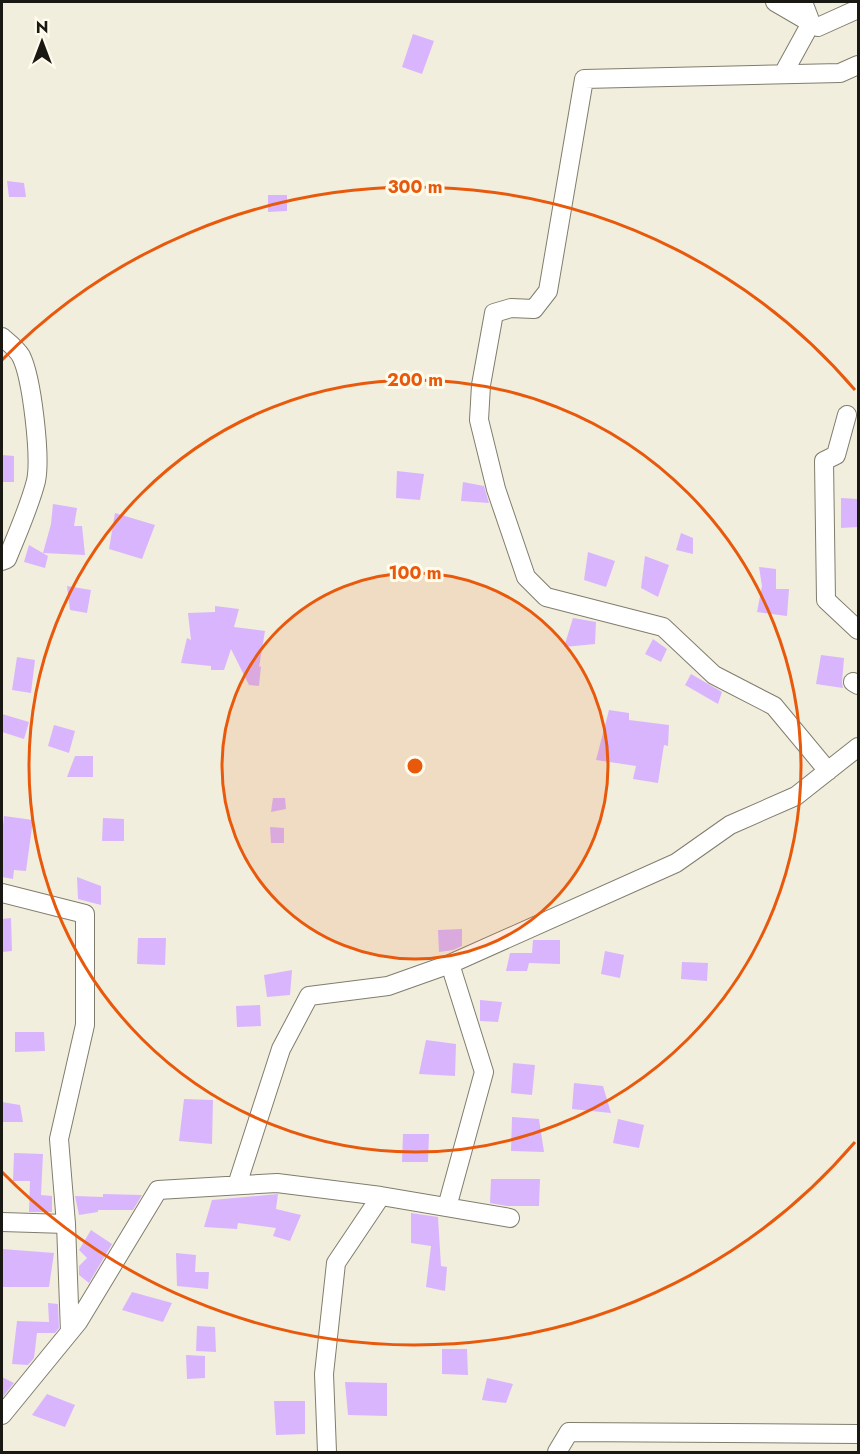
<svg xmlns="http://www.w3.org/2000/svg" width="860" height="1454" viewBox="0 0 860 1454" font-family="Jost,sans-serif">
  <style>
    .building { fill: #d9b5fd }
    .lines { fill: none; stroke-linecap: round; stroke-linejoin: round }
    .minor-casing { stroke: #807d6d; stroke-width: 20 }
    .minor { stroke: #fff; stroke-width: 18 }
    .ring { fill: none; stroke: #e8590c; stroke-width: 3 }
    .centre { fill: #e8590c; stroke: #fffced; stroke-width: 3 }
    .ring-label { font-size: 18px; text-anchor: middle; font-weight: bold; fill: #e8590c; stroke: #fffced; stroke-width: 6; stroke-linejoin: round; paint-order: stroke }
  </style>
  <rect width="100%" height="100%" fill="#f2eedd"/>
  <!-- building -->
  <path class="building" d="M413 34 434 41 422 74 402 67Z
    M7 181 24 183 26 197H9Z
    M268 195H287V211L268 212Z
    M2 455 14 456V482H2Z
    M397 471 424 474 420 500 396 498Z
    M463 482 484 486 489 503 461 501Z
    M841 498 858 499V527L841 528Z
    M53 504 77 508 74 526H82L85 555 43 553 51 524Z
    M115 513 155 525 142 559 109 549Z
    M681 533 693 538V554L676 550Z
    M29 545 48 556 45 568 24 562Z
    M588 552 615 561 606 587 584 580Z
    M645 556 669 565 658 597 641 588Z
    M759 567 776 569V589H789L787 616 757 612 762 586Z
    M67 586 91 590 87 613 70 610Z
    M215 606 239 609 234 627 265 631 259 667 261 666 259 686 249 685 231 649 224 670H211V666L181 663 187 638 191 640 188 613 215 612Z
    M573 618 596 622 595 644 564 647Z
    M653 639 667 649 661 662 645 654Z
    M821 655 844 658 842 682 843 688 816 684Z
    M17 657 35 660 31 693 12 690Z
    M691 674 722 692 718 704 685 685Z
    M609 710 629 713V720L669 725 668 746 664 745 658 783 633 779 636 766 596 760Z
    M2 714 29 722 24 739 2 732Z
    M54 725 75 731 69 753 48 746Z
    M75 756H93V777H67Z
    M273 798H285L286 809 271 812Z
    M4 816 33 820 26 871 14 870 13 879 2 877V835Z
    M103 818 124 819V841H102Z
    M270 827 284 828V843H271Z
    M77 877 101 886V905L78 899Z
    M11 918 12 951 2 952V919Z
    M462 929V946L453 950 439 952 438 930Z
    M138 938H166L165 965 137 964Z
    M533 940H560V964L529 963 527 971H506L510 953H532Z
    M605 951 624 955 620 978 601 974Z
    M682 962 708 963 707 981 681 979Z
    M292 970 290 995 267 997 264 975Z
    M480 1000 502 1002 498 1022 480 1021Z
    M260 1005 261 1026 237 1027 236 1006Z
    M15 1032H44L45 1051 15 1052Z
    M426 1040 456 1044 455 1076 419 1074Z
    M513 1063 535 1065 532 1095 511 1093Z
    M574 1083 603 1086 611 1113 572 1109Z
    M184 1099 213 1100 212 1144 179 1141Z
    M2 1102 20 1105 23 1122H3Z
    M512 1117 539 1119 544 1152 511 1151Z
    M618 1119 644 1125 639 1148 613 1143Z
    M403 1134H429L428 1162H402Z
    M14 1153 43 1154 41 1195 52 1196V1212H29L30 1181H13Z
    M491 1179H540L539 1206H507L490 1203Z
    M103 1194 142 1195 133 1210H98V1212L79 1215 75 1196 103 1197Z
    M278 1194 276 1209 301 1215 290 1241 273 1236 276 1228 238 1223 237 1229 204 1227 212 1200Z
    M411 1213 438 1217 441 1266 447 1267 445 1291 426 1287 431 1246 411 1243Z
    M91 1230 112 1244 89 1283 79 1275V1266L87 1258 79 1250Z
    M2 1249 54 1253 49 1287H2Z
    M176 1253 196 1255 195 1272H209L208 1289 177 1286Z
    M132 1292 172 1303 163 1322 122 1310Z
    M48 1303 58 1304 59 1328 55 1333H37L34 1358 28 1365 12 1364 17 1321 49 1322Z
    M197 1326 215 1327 216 1352 196 1351Z
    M442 1349H467L468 1375 442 1374Z
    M186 1355 205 1356V1378L187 1379Z
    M2 1377 14 1383 2 1398Z
    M487 1378 513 1384 506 1403 482 1400Z
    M345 1382 387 1383V1416L348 1415Z
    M47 1394 75 1405 65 1427 32 1415Z
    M274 1401H305V1434L276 1435Z"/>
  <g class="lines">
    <defs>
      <path id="minor" d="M775 2 818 27 858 9
        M783 74 811 23 803 2
        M2 337C8 342 17 349 21 356 32 378 41 457 36 481 29 508 17 534 7 559L2 561
        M847 415 836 455 824 461 826 600 858 630
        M853 682 858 685
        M828 771 774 706 714 675 663 627 546 597 526 577 496 489 479 420 481 385 494 313 511 308 534 309 548 291 584 79 840 73 858 65
        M2 893 85 914V1025L59 1139 66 1224 70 1332
        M237 1185 281 1049 309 996 388 986 450 964 676 863 730 825 796 796 858 747
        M447 1207 484 1072 450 964
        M2 1222 66 1224
        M2 1415 78 1322 158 1190 277 1183 381 1196 510 1218
        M327 1452 324 1374 336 1263 381 1196
        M557 1452 569 1432 858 1434"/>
    </defs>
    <!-- minor casing -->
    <use href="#minor" class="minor-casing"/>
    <!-- minor -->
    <use href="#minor" class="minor"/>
  </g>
  <!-- distance rings -->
  <circle cx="415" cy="766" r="193" fill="#e8590c" fill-opacity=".12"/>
  <g class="ring">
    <circle cx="415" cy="766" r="193"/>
    <circle cx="415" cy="766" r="386"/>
    <path d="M855 1142A579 579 0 0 1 2 1172M2 360A579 579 0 0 1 855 390"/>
  </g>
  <circle cx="415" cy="766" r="9" class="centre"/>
  <g class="ring-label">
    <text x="415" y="193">300 m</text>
    <text x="415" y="386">200 m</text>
    <text x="415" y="579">100 m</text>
  </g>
  <!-- border -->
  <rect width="860" height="1454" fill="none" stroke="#191812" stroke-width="6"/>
  <!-- north arrow -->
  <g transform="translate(42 42)" stroke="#fffced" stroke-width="4.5" paint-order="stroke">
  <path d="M0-4.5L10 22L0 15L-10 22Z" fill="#191812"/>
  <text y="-9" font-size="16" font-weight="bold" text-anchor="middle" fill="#191812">N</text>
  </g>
</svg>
